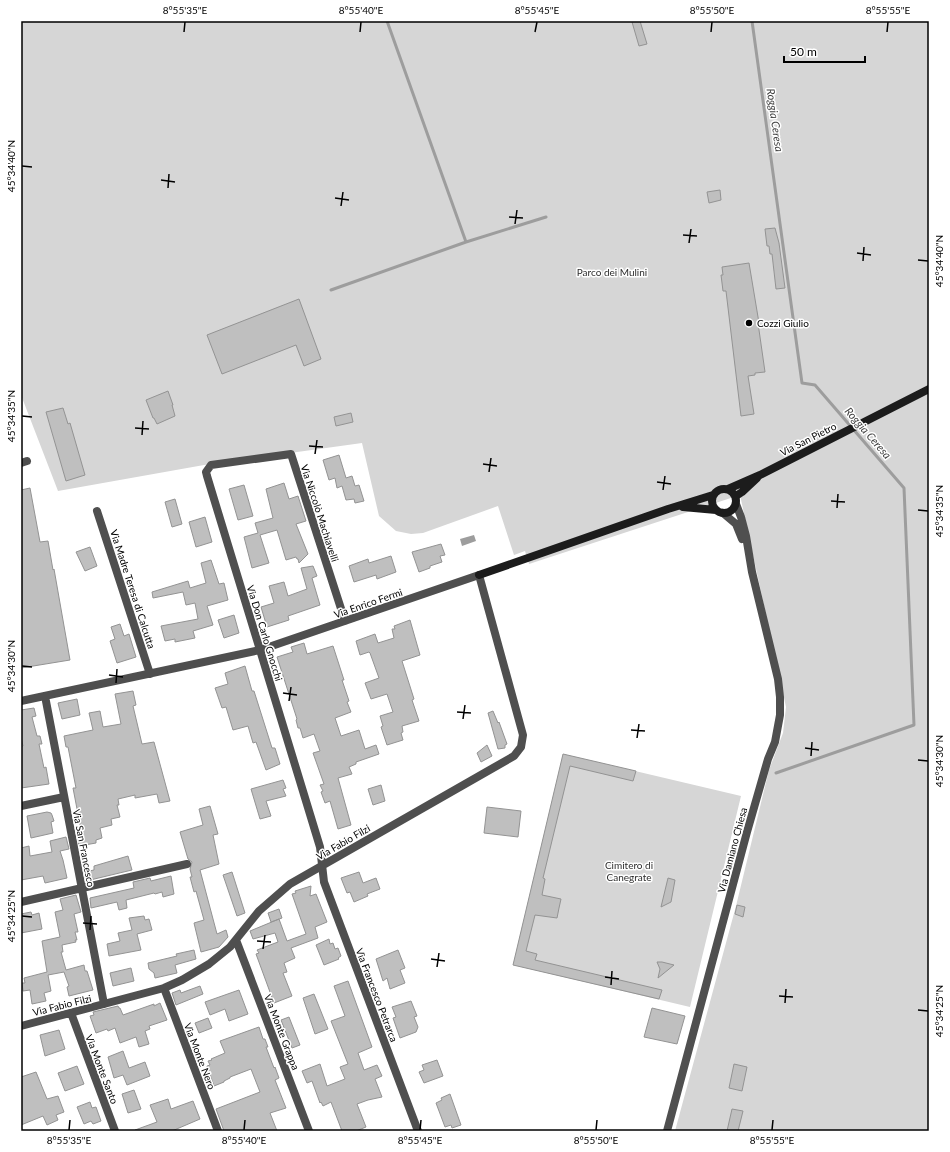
<svg xmlns="http://www.w3.org/2000/svg" width="950" height="1152" viewBox="0 0 950 1152" font-family="Lato,sans-serif">
  <style>
    .green { fill: #d6d6d6 }
    .water { fill: #9d9d9d }
    .lines { fill: none; stroke-linecap: round; stroke-linejoin: round }
    .stream { stroke: #9d9d9d; stroke-width: 3 }
    .building { fill: #bfbfbf; stroke: #939393 }
    .street { stroke: #4f4f4f; stroke-width: 8 }
    .secondary { stroke: #1c1c1c; stroke-width: 8 }
    .ticks { fill: none; stroke: #000; stroke-width: 1.5 }
    .poi-dot { fill: #000; stroke: #fff; stroke-width: 1.5 }
    .labels { text-anchor: middle; stroke-width: 3; stroke-linejoin: round; paint-order: stroke }
    .park-label { font-size: 10px; fill: #2d2d2d; stroke: #fff }
    .poi-label { font-size: 10px; fill: #000; stroke: #fff; text-anchor: start }
    .street-label { font-size: 10px; fill: #000; stroke: #fff }
    .water-label { font-size: 11px; font-style: italic; fill: #3e3e3e; stroke: #fff }
    .neatline { fill: none; stroke: #000; stroke-width: 1.5 }
    .ticks-label { font-size: 10px; text-anchor: middle; fill: #000 }
  </style>
  <rect width="100%" height="100%" fill="#fff"/>
  <!-- green -->
  <path class="green" d="M21 21H929V1131H675L736 906 769 770 783 733 786 707 740 495 529 564 525 551 514 555 498 506 423 533 411 534 396 531 379 516 362 443 204 465 58 491 21 395Z
    M563 754 741 796 690 1007 513 965Z"/>
  <!-- water -->
  <path class="water" d="M474 535 476 541 462 546 460 539Z"/>
  <g class="lines">
    <!-- stream -->
    <path class="stream" d="M387 21 466 242
      M752 21 802 383 815 385 904 488 914 725 776 773
      M331 290 466 242 546 217"/>
  </g>
  <!-- building -->
  <path class="building" d="M636 21H640L647 44 639 46 632 22Z
    M720 190 721 200 709 203 707 192Z
    M775 228 779 243 785 288 776 289 772 254H770L769 246H767L765 229Z
    M749 263 759 323H758L765 372 755 373V375L748 376 754 414 741 416 726 291H723L721 275H723L722 267Z
    M299 299 321 359 304 366 296 345 222 374 207 335Z
    M168 391 173 405H172L175 416 157 424 154 418H153L146 400Z
    M63 408 68 424 70 423 85 475 66 481 46 412Z
    M351 413 353 422 336 426 334 417Z
    M339 455 346 478 352 476 355 486 359 485 364 501 355 503 354 499 346 500 342 486 337 488 335 478 329 480 323 460Z
    M284 483 289 499 298 496 306 521 296 524 308 554 299 563 298 559H297L296 557 286 560 277 530 260 535 269 563 252 568 244 537 258 533 255 523 273 518 266 489Z
    M244 485 253 516 238 520 229 489Z
    M30 488 40 542 48 541 53 570 54 569 70 660 21 668V490Z
    M175 499 182 524 172 527 165 502Z
    M205 517 212 542 196 547 189 522Z
    M441 544 445 555 440 556 442 562 430 566V568L419 572 412 552Z
    M90 547 97 566 85 571 76 552Z
    M391 556 396 572 377 579 376 575 354 582 349 566 368 559 369 563Z
    M211 560 219 584 224 583 228 600 207 606 213 625 193 631 195 638 175 642V639L165 641 161 626 198 619 195 603 186 605 183 592 153 598 152 592 188 581 190 588 206 583 201 563Z
    M313 566 317 576 312 578 320 605 288 616 289 620 267 627 261 607 274 603 269 586 284 582 288 596 307 589 301 568Z
    M234 615 239 633 224 638 218 620Z
    M410 620 420 655 402 661 414 699 412 700 419 721 402 726 403 732 401 733 403 740 387 745 381 727 383 726 380 716 393 712 387 694 371 699 365 683 379 678 370 653 369 652 360 655 356 641 375 634 378 643 394 638 392 629H395L394 626Z
    M120 624 124 636 129 634 136 657 117 663 110 641 115 639 111 627Z
    M304 643 307 654 333 646 344 680H342L349 701 347 702 351 712 335 718 341 736 359 730 365 749 376 745 379 754 356 762V764L349 767 352 774 338 778 351 825 338 829 330 801 325 803 321 792 323 791 320 785 324 784 313 753 320 751 314 734 303 738 300 728H298L296 720 297 719 277 657 293 652 291 647Z
    M245 666 252 691H254L272 748H275L280 764 266 770 256 742 253 743 248 726 233 730 226 707 222 708 215 688 228 684 225 673Z
    M133 691 136 705 133 706 142 744 154 742 170 801 159 803 157 794 135 798V795L118 799 119 805H117L120 817 111 819 112 825 100 828 102 838 96 840V843L79 846 77 835H82L73 788H76L68 747H66L64 736 93 730 89 713 100 711 103 727 121 724 115 694Z
    M77 699 80 715 62 719 58 703Z
    M34 708 36 716 32 717 37 736H40L42 744H39L44 768 46 767 49 784 21 788V747L23 746 21 738V710Z
    M493 711 498 723 499 722 507 744 505 745V748L498 749 488 713Z
    M487 745 492 756 481 762 477 753Z
    M563 754 636 771 633 781 570 766 543 878 545 879 542 895 561 899 559 908 557 918 535 915 526 951 537 954 535 960 662 990 659 999 513 965Z
    M283 780 286 788 283 789 286 796 266 801 271 816 260 819 251 789Z
    M381 785 385 801 373 805 368 789Z
    M210 806 218 834 213 835 219 864 200 870 217 934 226 930 228 937 219 947 201 952 194 923 204 920 196 891 194 892 190 877H192L190 869 192 862 188 859 180 832 203 825 199 809Z
    M487 807 521 811 518 837 484 833Z
    M47 812 51 813 52 815 54 821 51 822 53 833 31 838 27 816Z
    M66 837 69 849 60 851 63 860 67 878 45 883 43 876 21 880V848L29 846 30 856 52 852 50 841Z
    M128 856 132 870 86 881 84 872 94 870V866Z
    M232 872 245 913 237 916 223 875Z
    M359 872 363 883 376 878 380 889 367 894 368 896 354 902 350 892 347 893 341 878Z
    M171 876 174 894 163 897 162 892 155 894 154 893 126 900 127 908 119 910 117 902 91 908 90 898 134 888 133 882 150 878 151 881Z
    M668 878 675 880 671 902 661 907Z
    M311 886 310 896 316 894 327 922 315 927 318 938 291 948 295 958 284 963 287 972 283 973 292 996 274 1003 256 954 259 953 257 950 278 942 275 933 253 939 250 931 279 919 287 941 306 934 292 894 296 893 295 891Z
    M76 895 81 912 74 914 78 932H75L77 940H75L76 942 62 945 63 952H61L66 970 84 965 85 971H87L93 990 69 996 67 987 69 986 64 972 48 975 51 991 44 993 46 1001 32 1004 30 990 23 991 22 983H25L24 978 47 972 42 941 60 937 55 912 63 910 60 899Z
    M737 905 745 907 743 917 735 914Z
    M279 909 282 918 271 922 268 913Z
    M31 912 32 915 39 913 42 929 21 933V914Z
    M144 916 145 920 149 919 152 930 137 934 141 950 109 956 107 944 120 941 118 933 132 930 129 918Z
    M329 939 330 944 333 943 335 949 338 948 341 956 338 958 339 959 324 965 316 945Z
    M194 950 196 959 175 965 177 973 155 978 154 973 149 969 148 963 177 956 176 954Z
    M398 950 405 968 400 970 405 983 390 989 387 978 383 981 376 959Z
    M657 962H662L674 965 658 978 660 969Z
    M131 968 134 981 113 986 110 973Z
    M348 981 372 1047 358 1053 364 1070 377 1065 382 1076 375 1079 382 1097 368 1100 357 1104 366 1127 356 1131H342L331 1102 323 1106 321 1102 320 1103 312 1081 307 1083 302 1071 320 1064 327 1086 345 1079 340 1067 348 1064 331 1021 345 1016 334 986Z
    M200 986 203 994 176 1005 172 993 180 990 181 993Z
    M239 990 248 1014 229 1021 225 1009 210 1015 205 1002Z
    M314 994 328 1029 315 1034 303 998Z
    M411 1001 417 1016 414 1017 418 1027 416 1032 400 1038 393 1018 396 1017 392 1007Z
    M160 1003 167 1020 149 1026 150 1029 145 1031 149 1044 139 1047 136 1037 120 1043 115 1028 108 1031 107 1029 96 1033 90 1016 94 1015 93 1012 118 1006 119 1008H120L123 1015 154 1004V1006Z
    M652 1008 685 1016 677 1044 644 1037Z
    M289 1017 300 1045 292 1048 281 1020Z
    M208 1018 212 1028 199 1033 195 1023Z
    M259 1027 263 1039H265L268 1047H266L274 1068 275 1067 279 1078 275 1080 286 1108 270 1113 277 1131H224L216 1109 260 1092 251 1069 230 1077V1078L224 1081V1082L214 1086 207 1066 210 1065 208 1061 212 1060 211 1059 225 1053 220 1041Z
    M59 1030 65 1049 45 1056 40 1035Z
    M123 1051 129 1068 145 1062 150 1076 127 1085 123 1075 114 1078 108 1057Z
    M437 1060 443 1076 424 1083 419 1072 424 1070 422 1065Z
    M734 1064 747 1067 742 1091 729 1088Z
    M77 1066 84 1084 65 1091 58 1073Z
    M36 1072 47 1099 58 1096 64 1112 56 1115 58 1120 47 1125 43 1116 21 1125V1077Z
    M134 1090 141 1109 128 1113 122 1094Z
    M450 1094 461 1125 452 1128 451 1125 445 1127 436 1103 442 1100 441 1098Z
    M168 1099 171 1109 193 1101 200 1119 172 1131H135V1130L157 1122 150 1105Z
    M90 1102 92 1108 96 1107 101 1121 93 1124 91 1121 84 1124 77 1107Z
    M732 1109 743 1111 738 1131H727Z"/>
  <g class="lines">
    <!-- street -->
    <path class="street" d="M21 463 27 461
      M97 511 150 674
      M723 513 736 524 742 539
      M345 621 291 454 211 465 206 472 207 476 320 847 324 882 418 1131
      M45 696 104 1004
      M21 701 260 650 479 575 523 735 521 747 514 756 290 884 259 911 230 947 209 964 182 980 164 988 21 1026
      M21 806 64 797
      M21 902 187 864
      M236 940 309 1131
      M164 988 218 1131
      M71 1013 115 1131
      M667 1131 747 832 768 759 775 742 780 715V697L778 679 752 572 746 536 741 517 736 504"/>
    <!-- secondary -->
    <path class="secondary" d="M712 501a12 12 0 1 1 24 0a12 12 0 1 1-24 0Z
      M728 489 760 475 929 389
      M736 496 742 492 757 478
      M683 507 716 510
      M479 575 668 509 713 495"/>
  </g>
  <!-- ticks -->
  <path class="ticks" d="M184 32 185 22M360 32 361 22M535 32 537 22M711 32 712 22M887 32 888 22M22 166 32 167M161 180 175 182M168 188 169 174M335 198 349 200M341 206 343 192M509 217 523 218M515 224 517 210M683 235 697 236M689 243 691 229M857 253 871 255M918 260 928 261M863 261 864 247M22 416 32 417M135 428 149 429M142 435 143 421M309 446 323 447M315 454 317 440M483 464 497 466M489 472 491 458M657 482 671 484M663 490 665 476M831 501 845 502M837 508 838 494M918 510 928 511M22 666 32 667M109 675 123 677M116 683 117 669M283 693 297 695M289 701 291 687M457 712 471 713M463 719 465 705M631 730 645 731M637 738 639 724M805 748 819 750M811 756 812 742M918 760 928 761M22 916 32 917M83 923 97 924M90 930 91 916M257 941 271 942M263 949 265 935M431 959 445 961M437 967 439 953M605 977 619 979M611 985 612 971M779 996 793 997M785 1003 786 989M918 1010 928 1011M69 1130 70 1120M244 1130 245 1120M420 1130 421 1120M596 1130 597 1120M772 1130 773 1120"/>
  <!-- markers -->
  <circle class="poi-dot" cx="749" cy="323" r="4"/>
  <g class="labels">
    <!-- park labels -->
    <g class="park-label">
      <text x="612" y="276">Parco dei Mulini</text>
      <text x="629" y="869">Cimitero di<tspan x="629" dy="12">Canegrate</tspan></text>
    </g>
    <!-- poi labels -->
    <g class="poi-label">
      <text x="757" y="327">Cozzi Giulio</text>
    </g>
    <!-- street labels -->
    <g class="street-label">
      <text transform="translate(808 439) rotate(-27)" y="4">Via San Pietro</text>
      <text transform="translate(320 513) rotate(72)" y="4">Via Niccolò Machiavelli</text>
      <text transform="translate(133 589) rotate(72)" y="4">Via Madre Teresa di Calcutta</text>
      <text transform="translate(368 603) rotate(-19)" y="4">Via Enrico Fermi</text>
      <text transform="translate(265 633) rotate(73)" y="4">Via Don Carlo Gnocchi</text>
      <text transform="translate(343 842) rotate(-30)" y="4">Via Fabio Filzi</text>
      <text transform="translate(84 848) rotate(79)" y="4">Via San Francesco</text>
      <text transform="translate(732 850) rotate(-75)" y="4">Via Damiano Chiesa</text>
      <text transform="translate(377 995) rotate(69)" y="4">Via Francesco Petrarca</text>
      <text transform="translate(62 1005) rotate(-14)" y="4">Via Fabio Filzi</text>
      <text transform="translate(282 1032) rotate(69)" y="4">Via Monte Grappa</text>
      <text transform="translate(200 1056) rotate(69)" y="4">Via Monte Nero</text>
      <text transform="translate(102 1069) rotate(69)" y="4">Via Monte Santo</text>
    </g>
    <!-- water labels -->
    <g class="water-label">
      <text transform="translate(775 120) rotate(82)" y="4">Roggia Ceresa</text>
      <text transform="translate(868 433) rotate(49)" y="4">Roggia Ceresa</text>
    </g>
  </g>
  <!-- border -->
  <rect width="950" height="1152" fill="none" stroke="#ffffff" stroke-width="44"/>
  <!-- scale -->
  <path d="M784 56v6h81v-6" fill="none" stroke="#000000" stroke-width="2"/>
  <text x="790" y="56" font-size="12" fill="#000000" stroke="#ffffff" stroke-width="3" paint-order="stroke">50 m</text>
  <rect x="22" y="22" width="906" height="1108" class="neatline"/>
  <g class="ticks-label">
    <text x="185" y="14">8°55'35"E</text>
    <text x="361" y="14">8°55'40"E</text>
    <text x="537" y="14">8°55'45"E</text>
    <text x="712" y="14">8°55'50"E</text>
    <text x="888" y="14">8°55'55"E</text>
    <text transform="translate(11 166) rotate(-90)" y="4">45°34'40"N</text>
    <text transform="translate(939 261) rotate(-90)" y="4">45°34'40"N</text>
    <text transform="translate(11 416) rotate(-90)" y="4">45°34'35"N</text>
    <text transform="translate(939 511) rotate(-90)" y="4">45°34'35"N</text>
    <text transform="translate(11 666) rotate(-90)" y="4">45°34'30"N</text>
    <text transform="translate(939 761) rotate(-90)" y="4">45°34'30"N</text>
    <text transform="translate(11 916) rotate(-90)" y="4">45°34'25"N</text>
    <text transform="translate(939 1011) rotate(-90)" y="4">45°34'25"N</text>
    <text x="69" y="1144">8°55'35"E</text>
    <text x="244" y="1144">8°55'40"E</text>
    <text x="420" y="1144">8°55'45"E</text>
    <text x="596" y="1144">8°55'50"E</text>
    <text x="772" y="1144">8°55'55"E</text>
  </g>
</svg>
